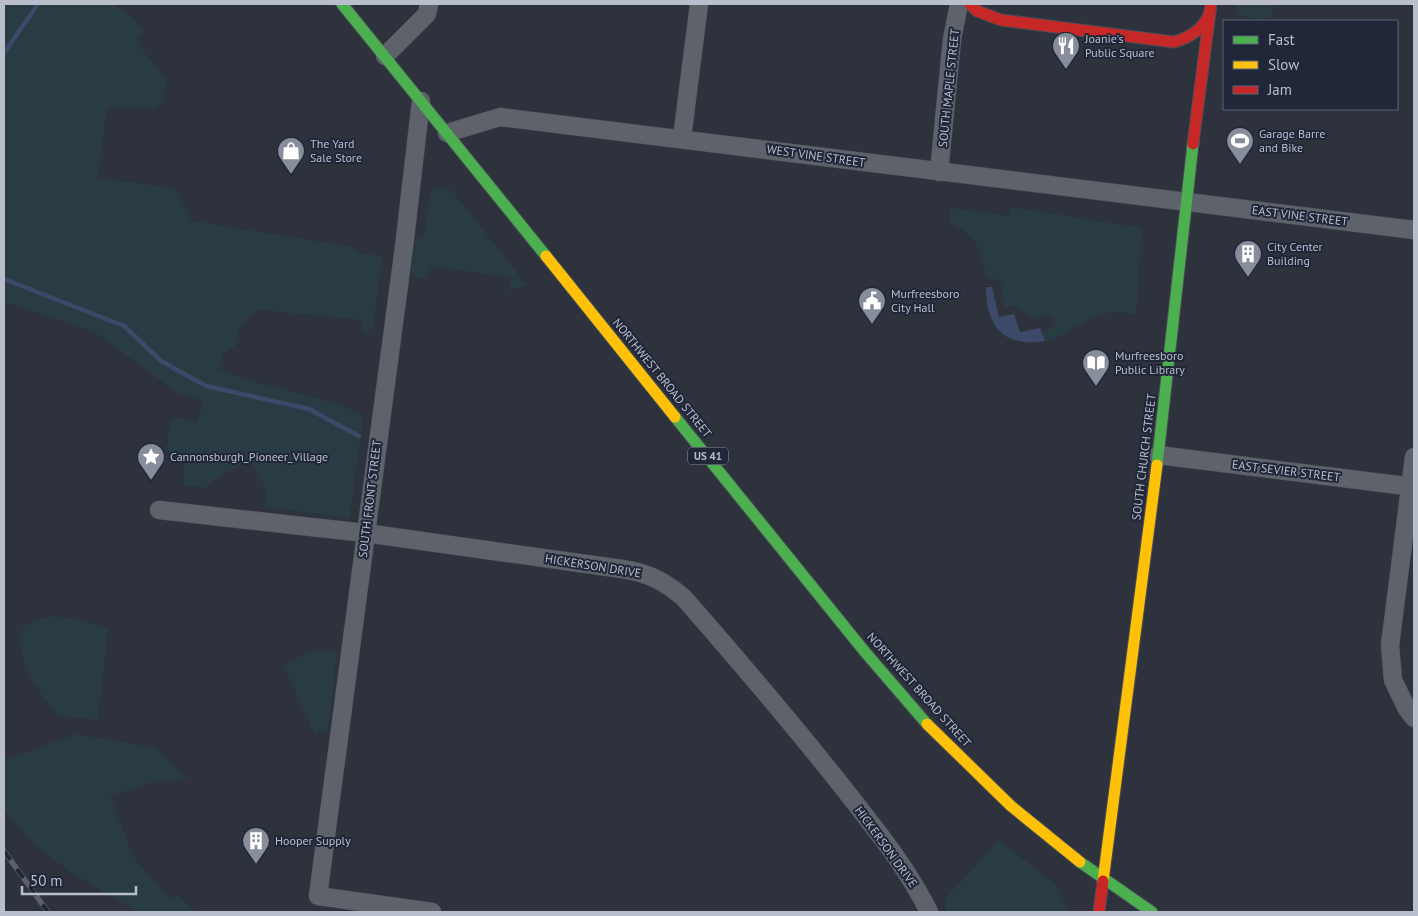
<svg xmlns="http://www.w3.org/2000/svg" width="1418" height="916" viewBox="0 0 1418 916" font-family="'PT Sans',sans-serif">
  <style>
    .green { fill: #2a3c43 }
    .water { fill: #3c4968 }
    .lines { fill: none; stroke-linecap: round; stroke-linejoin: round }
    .stream { stroke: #3c4968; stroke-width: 4.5 }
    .street-casing { stroke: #4a4d55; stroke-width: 19 }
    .fast-casing { stroke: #4a4d55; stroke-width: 13 }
    .slow-casing { stroke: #4a4d55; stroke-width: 13 }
    .jam-casing { stroke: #4a4d55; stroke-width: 13 }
    .street { stroke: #5e626b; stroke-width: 18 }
    .fast { stroke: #4caf50; stroke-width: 11 }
    .slow { stroke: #ffc107; stroke-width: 11 }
    .jam { stroke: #c62828; stroke-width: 11 }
    .rail-casing { stroke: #5c6068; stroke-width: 5.5 }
    .rail { stroke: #202738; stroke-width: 4; stroke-dasharray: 11; stroke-linecap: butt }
    .labels { text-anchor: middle; stroke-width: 4; stroke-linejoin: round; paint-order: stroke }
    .shield { fill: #202738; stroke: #8b91a0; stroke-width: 1 }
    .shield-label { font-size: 11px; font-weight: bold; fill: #b9becd }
    .poi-label { font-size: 12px; fill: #b9becd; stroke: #202738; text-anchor: start }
    .street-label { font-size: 12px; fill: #b9becd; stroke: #202738 }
  </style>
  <rect width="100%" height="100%" fill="#2d323d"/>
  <!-- green -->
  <path class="green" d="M4 4H113L130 15 144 30 138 38V43L167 82 163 95 164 101 155 108 107 107 98 178 174 188 192 221 354 247 355 252 382 256 373 328 367 332 362 331 363 320 260 310C243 318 239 328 235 346L222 355 220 369 241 378 338 404 363 415 350 518 265 507 266 489 250 460 212 481 207 488 183 485 184 457 167 453 169 424 174 417 197 422 204 401 178 393 93 331 4 302Z
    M1237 4H1274L1272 16 1262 20 1236 14Z
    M442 187 452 191 527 285 509 291 511 278 430 266 427 279 416 277 411 272 416 238 423 239 430 196 434 189Z
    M1011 207 1142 228 1136 315C1130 314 1122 312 1116 312 1090 313 1070 336 1045 341L1042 332 1056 326 1054 319 1045 315 1032 320 1028 313 1022 314 1019 305 1005 308 1000 280 985 277C985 252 974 233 949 223L951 208 1009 216Z
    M53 616 80 620 108 629 98 720 59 716C44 701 11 653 22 630 28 620 43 619 53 616Z
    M328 651 337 652 328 729 315 734 283 665 309 652Z
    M76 734 156 748 188 780 155 781 110 796 134 858 170 899 176 893 196 912 137 911 73 874 34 844 4 810V760Z
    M999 840 1057 886 1069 912H945V899Z"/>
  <!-- water -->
  <path class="water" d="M986 287H992L999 317 1014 314 1020 332 1040 328 1045 341C1003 348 986 326 986 287Z"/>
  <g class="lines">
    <!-- stream -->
    <path class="stream" d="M4 53 38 4
      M4 279 124 326 161 361 206 386 309 409 359 436"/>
    <defs>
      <path id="street" d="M385 56 427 14 429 4
        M421 101 404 247 318 896 432 912
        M447 133 500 117 1414 230
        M682 138 699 4
        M939 172 952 39 959 4
        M1158 455 1414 487
        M1414 457 1390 645 1393 680 1407 709 1414 718
        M159 510 365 533 622 569C649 573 664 581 684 598 739 661 793 724 845 790 876 830 907 867 929 912"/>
      <path id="fast" d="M342 4 546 256
        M675 417 865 652 927 724
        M1157 465 1193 144
        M1080 862 1152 912"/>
      <path id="slow" d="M546 256 675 417
        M927 724 1011 806 1080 862
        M1103 881 1157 465"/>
      <path id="jam" d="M970 4 977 11 1001 20 1174 42C1191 37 1204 29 1210 12
        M1193 144 1211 4
        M1099 912 1103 881"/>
    </defs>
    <!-- street casing -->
    <use href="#street" class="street-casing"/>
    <!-- fast casing -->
    <use href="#fast" class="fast-casing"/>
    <!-- slow casing -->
    <use href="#slow" class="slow-casing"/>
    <!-- jam casing -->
    <use href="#jam" class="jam-casing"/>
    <!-- street -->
    <use href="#street" class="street"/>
    <!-- fast -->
    <use href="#fast" class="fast"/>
    <!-- slow -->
    <use href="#slow" class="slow"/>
    <!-- jam -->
    <use href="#jam" class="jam"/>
    <defs>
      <path id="rail" d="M4 851 48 912"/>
    </defs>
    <!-- rail casing -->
    <use href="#rail" class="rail-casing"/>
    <!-- rail -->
    <use href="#rail" class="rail"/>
  </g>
  <!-- icons -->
  <defs>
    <symbol id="restaurant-pin" viewBox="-11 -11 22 30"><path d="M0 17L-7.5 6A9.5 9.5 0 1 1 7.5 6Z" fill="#888d9b" stroke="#202738"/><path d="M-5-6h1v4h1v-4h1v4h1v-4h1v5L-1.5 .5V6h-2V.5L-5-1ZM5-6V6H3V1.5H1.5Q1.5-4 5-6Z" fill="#fff"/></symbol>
    <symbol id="stadium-pin" viewBox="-11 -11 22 30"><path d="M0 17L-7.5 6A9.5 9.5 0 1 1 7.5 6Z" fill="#888d9b" stroke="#202738"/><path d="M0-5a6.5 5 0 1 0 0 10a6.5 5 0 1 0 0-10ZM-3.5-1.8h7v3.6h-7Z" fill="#fff"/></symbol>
    <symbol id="shop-pin" viewBox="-11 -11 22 30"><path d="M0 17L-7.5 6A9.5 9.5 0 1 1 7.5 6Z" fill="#888d9b" stroke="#202738"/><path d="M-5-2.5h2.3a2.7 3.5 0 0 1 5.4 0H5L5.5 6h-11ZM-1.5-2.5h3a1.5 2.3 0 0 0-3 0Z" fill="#fff"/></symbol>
    <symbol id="building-pin" viewBox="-11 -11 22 30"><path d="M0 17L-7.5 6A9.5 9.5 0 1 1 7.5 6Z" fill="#888d9b" stroke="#202738"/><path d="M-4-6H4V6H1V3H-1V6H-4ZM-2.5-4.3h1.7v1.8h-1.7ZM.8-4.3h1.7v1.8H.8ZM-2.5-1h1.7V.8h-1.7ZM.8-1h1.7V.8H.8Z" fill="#fff"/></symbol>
    <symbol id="civic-pin" viewBox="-11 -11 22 30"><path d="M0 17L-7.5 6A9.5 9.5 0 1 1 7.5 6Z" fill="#888d9b" stroke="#202738"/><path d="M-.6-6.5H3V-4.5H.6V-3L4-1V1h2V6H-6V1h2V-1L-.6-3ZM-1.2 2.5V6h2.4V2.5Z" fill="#fff"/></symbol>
    <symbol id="library-pin" viewBox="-11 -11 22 30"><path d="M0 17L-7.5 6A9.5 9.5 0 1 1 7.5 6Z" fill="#888d9b" stroke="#202738"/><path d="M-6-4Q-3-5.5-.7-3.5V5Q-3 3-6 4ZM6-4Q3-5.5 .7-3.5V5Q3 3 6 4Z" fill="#fff"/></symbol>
    <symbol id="sight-pin" viewBox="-11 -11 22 30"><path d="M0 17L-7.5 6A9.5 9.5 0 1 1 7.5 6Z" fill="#888d9b" stroke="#202738"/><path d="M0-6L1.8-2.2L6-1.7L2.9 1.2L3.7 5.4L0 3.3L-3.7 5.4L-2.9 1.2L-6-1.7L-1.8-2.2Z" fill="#fff"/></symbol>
  </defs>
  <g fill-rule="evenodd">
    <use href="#restaurant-pin" x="1050" y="30" width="32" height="43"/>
    <use href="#stadium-pin" x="1224" y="125" width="32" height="43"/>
    <use href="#shop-pin" x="275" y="135" width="32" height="43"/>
    <use href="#building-pin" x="1232" y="238" width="32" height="43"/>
    <use href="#civic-pin" x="856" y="285" width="32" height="43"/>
    <use href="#library-pin" x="1080" y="347" width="32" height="43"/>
    <use href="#sight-pin" x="135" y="441" width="32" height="43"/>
    <use href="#building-pin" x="240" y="825" width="32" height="43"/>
  </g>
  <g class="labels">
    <!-- shield labels -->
    <rect class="shield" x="688" y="447.5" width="40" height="17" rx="4"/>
    <g class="shield-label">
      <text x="708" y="460">US 41</text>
    </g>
    <!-- poi labels -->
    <g class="poi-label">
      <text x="1085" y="43">Joanie's<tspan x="1085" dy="14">Public Square</tspan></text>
      <text x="1259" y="138">Garage Barre<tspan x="1259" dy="14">and Bike</tspan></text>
      <text x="310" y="148">The Yard<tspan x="310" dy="14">Sale Store</tspan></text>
      <text x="1267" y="251">City Center<tspan x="1267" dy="14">Building</tspan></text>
      <text x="891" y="298">Murfreesboro<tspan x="891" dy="14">City Hall</tspan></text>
      <text x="1115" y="360">Murfreesboro<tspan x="1115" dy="14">Public Library</tspan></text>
      <text x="170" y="461">Cannonsburgh_Pioneer_Village</text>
      <text x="275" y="845">Hooper Supply</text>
    </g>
    <!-- street labels -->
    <g class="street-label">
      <text transform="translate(949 88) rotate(-84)" y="4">SOUTH MAPLE STREET</text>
      <text transform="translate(816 156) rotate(8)" y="4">WEST VINE STREET</text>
      <text transform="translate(1300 216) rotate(7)" y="4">EAST VINE STREET</text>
      <text transform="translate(662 378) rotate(51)" y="4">NORTHWEST BROAD STREET</text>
      <text transform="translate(1144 457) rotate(-83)" y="4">SOUTH CHURCH STREET</text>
      <text transform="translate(1286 471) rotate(7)" y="4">EAST SEVIER STREET</text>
      <text transform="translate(370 499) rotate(-83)" y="4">SOUTH FRONT STREET</text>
      <text transform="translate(593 566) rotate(9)" y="4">HICKERSON DRIVE</text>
      <text transform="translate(919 690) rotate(48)" y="4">NORTHWEST BROAD STREET</text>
      <text transform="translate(886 847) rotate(54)" y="4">HICKERSON DRIVE</text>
    </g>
  </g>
  <!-- border -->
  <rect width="1418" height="916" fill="none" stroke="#b9becd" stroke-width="10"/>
  <!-- legend -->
  <rect x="1223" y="20" width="175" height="90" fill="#202738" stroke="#5d6374"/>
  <rect x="1233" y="36" width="25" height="8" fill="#4caf50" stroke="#5d6374"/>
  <text x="1268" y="45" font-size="15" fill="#b9becd">Fast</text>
  <rect x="1233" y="61" width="25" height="8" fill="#ffc107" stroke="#5d6374"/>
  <text x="1268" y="70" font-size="15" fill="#b9becd">Slow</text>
  <rect x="1233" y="86" width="25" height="8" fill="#c62828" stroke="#5d6374"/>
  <text x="1268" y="95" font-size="15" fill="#b9becd">Jam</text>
  <!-- scale -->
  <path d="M22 886v8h114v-8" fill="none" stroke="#b9becd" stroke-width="2.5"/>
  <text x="30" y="886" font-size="15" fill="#b9becd" stroke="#202738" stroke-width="4" paint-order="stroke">50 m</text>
</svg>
